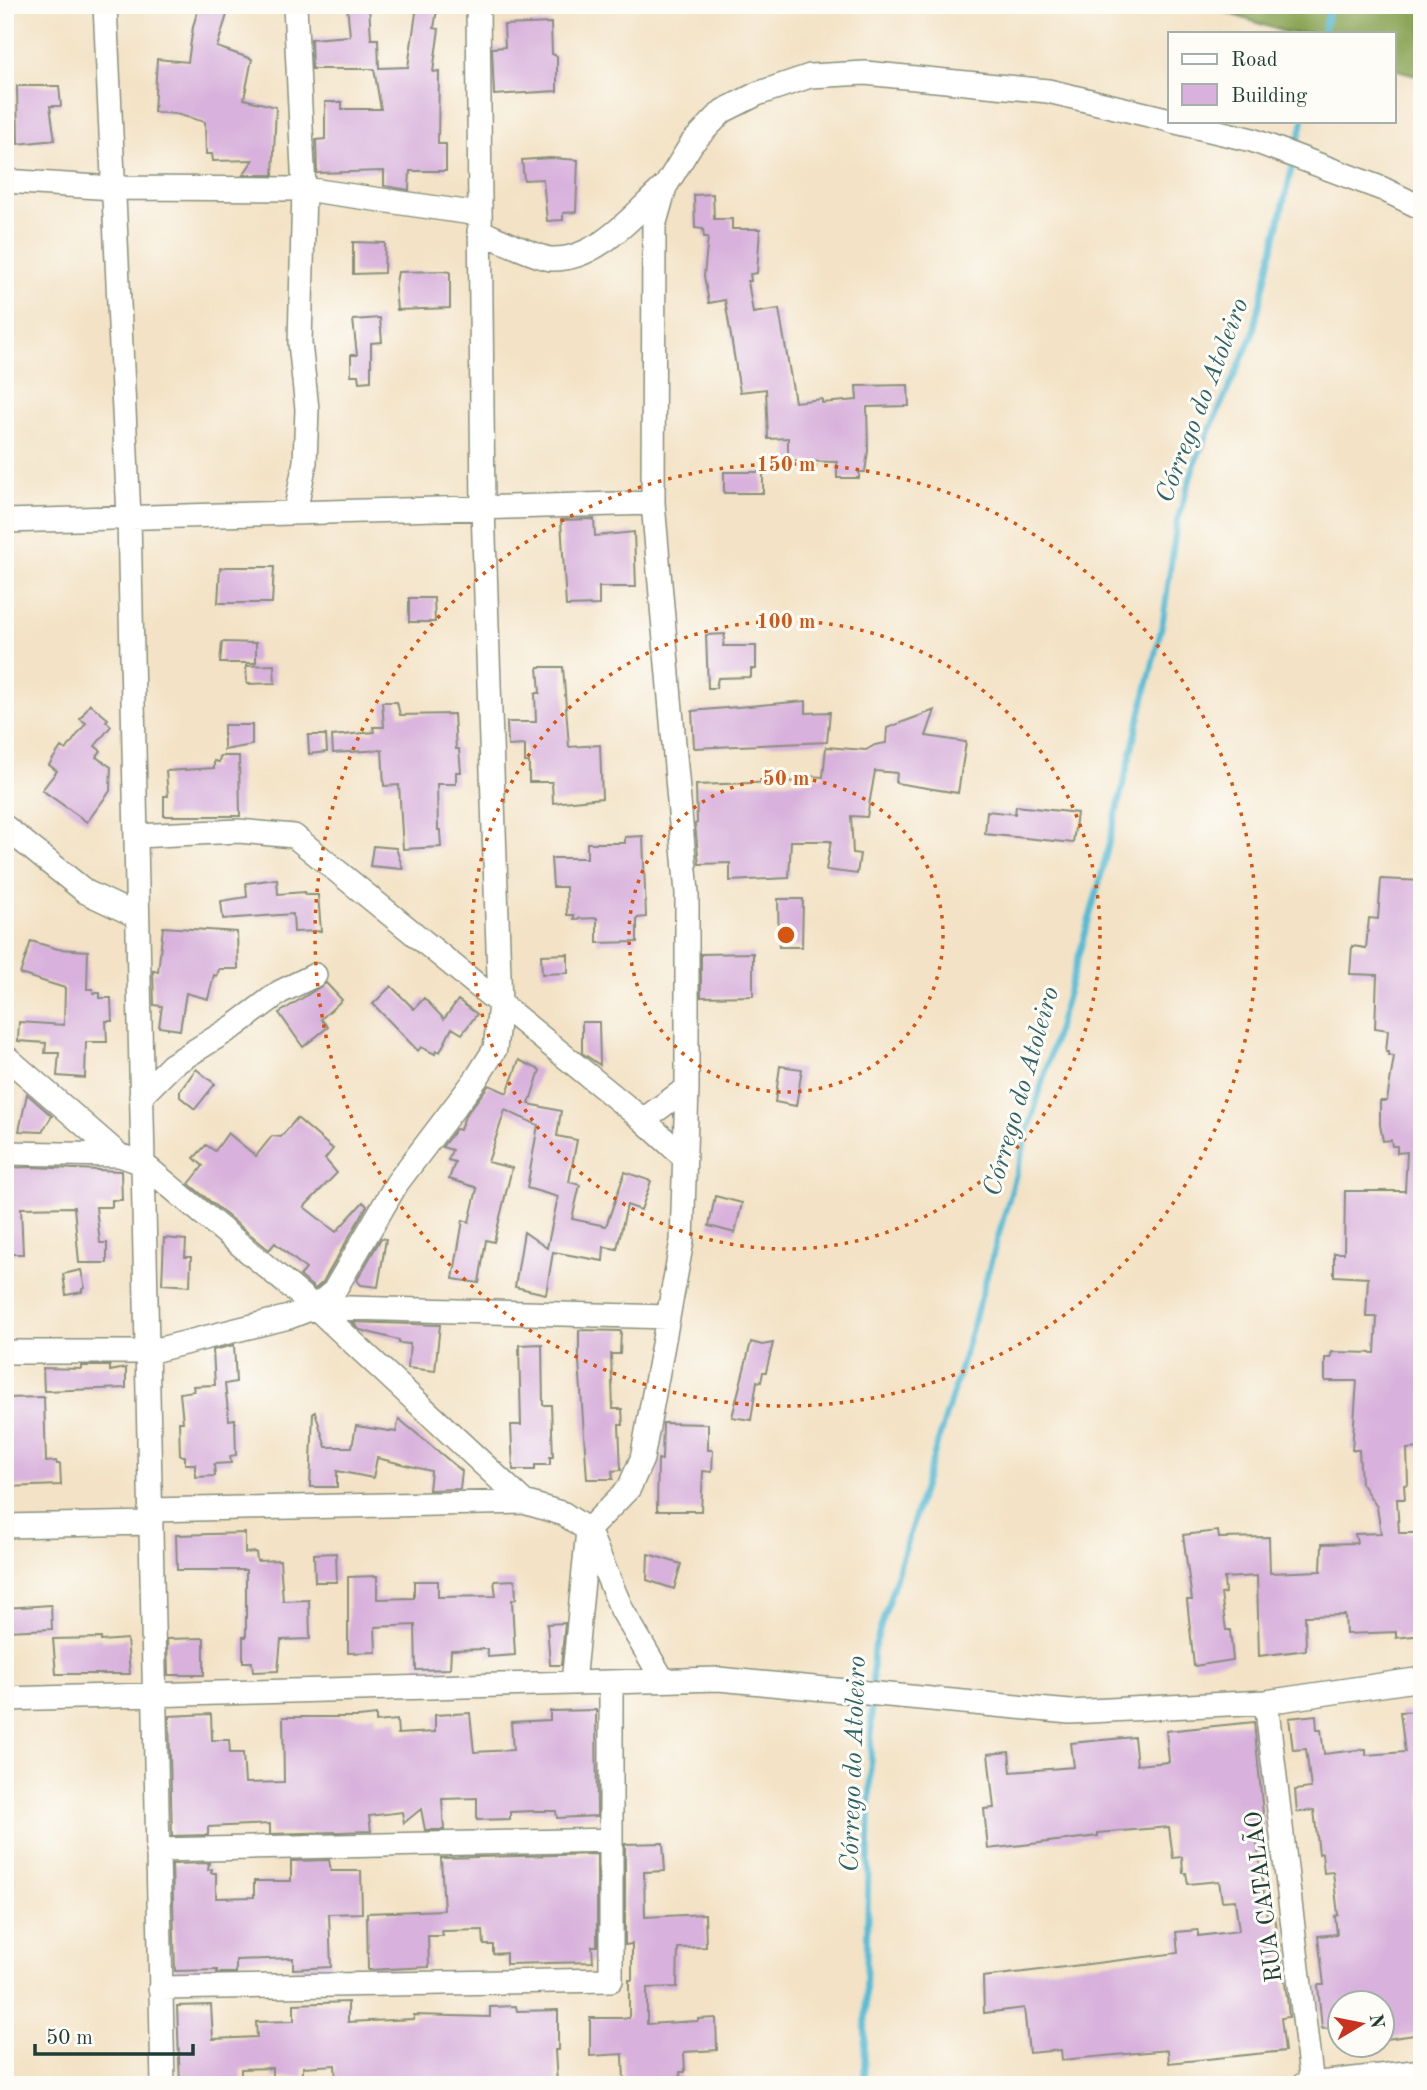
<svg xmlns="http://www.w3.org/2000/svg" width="1427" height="2090" viewBox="0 0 1427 2090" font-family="'Old Standard TT',serif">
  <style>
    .forest { fill: #8ca658; stroke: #567246; stroke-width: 2 }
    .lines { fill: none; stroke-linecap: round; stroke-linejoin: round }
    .stream { stroke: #57bbd5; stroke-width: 6 }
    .building { fill: #d8b1dc }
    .minor-casing { stroke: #89907c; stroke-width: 26 }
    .minor { stroke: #fff; stroke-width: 23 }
    .ring { fill: none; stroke: #d45610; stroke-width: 3.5; stroke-dasharray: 3.5 7 }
    .labels { text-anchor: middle; stroke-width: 6; stroke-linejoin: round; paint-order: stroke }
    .street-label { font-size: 24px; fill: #1f3d34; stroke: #fdfcf7 }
    .water-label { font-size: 26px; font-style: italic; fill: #306364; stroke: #fdfcf7 }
    .centre { fill: #d45610; stroke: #fdfcf7; stroke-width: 3.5 }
    .ring-label { font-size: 21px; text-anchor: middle; font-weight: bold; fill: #d45610; stroke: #fdfcf7; stroke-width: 6; stroke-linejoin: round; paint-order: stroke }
  </style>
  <rect width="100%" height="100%" fill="#fdfcf7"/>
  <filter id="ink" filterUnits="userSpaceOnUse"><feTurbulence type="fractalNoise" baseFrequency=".0143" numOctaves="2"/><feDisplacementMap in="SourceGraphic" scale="14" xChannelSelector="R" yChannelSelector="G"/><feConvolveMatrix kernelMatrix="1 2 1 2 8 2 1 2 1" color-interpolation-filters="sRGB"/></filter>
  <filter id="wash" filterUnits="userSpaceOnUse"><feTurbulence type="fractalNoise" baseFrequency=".00686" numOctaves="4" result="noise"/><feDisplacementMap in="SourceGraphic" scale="28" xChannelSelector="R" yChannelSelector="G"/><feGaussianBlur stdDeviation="1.57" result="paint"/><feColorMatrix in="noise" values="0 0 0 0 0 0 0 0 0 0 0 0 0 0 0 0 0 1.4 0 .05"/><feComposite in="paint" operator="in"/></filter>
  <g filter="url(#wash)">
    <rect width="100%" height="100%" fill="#f3e2c5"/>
    <!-- forest -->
    <path class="forest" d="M1204 5H1422V77L1394 69V33H1287Z"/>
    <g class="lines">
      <!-- stream -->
      <path class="stream" d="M1323 33 1330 5
        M872 1687 873 1652 960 1370 1099 884 1163 621 1177 521 1196 460 1252 337 1303 121
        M864 2085 872 1698"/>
    </g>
    <g id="blocks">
      <!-- building -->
      <path class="building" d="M199 5H230L217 47 252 59 244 99 276 107 273 175H243L253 160 213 161 212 154H206L205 122 176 114 154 112 157 59 188 62 193 27Z
        M347 5H369L371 39H378L379 68 408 67 417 6 437 10 434 28 439 29 433 72 439 71 438 144H446V171H410L409 190 384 186V171L317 173 316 140 325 139V102H342V109H381L374 69H312L311 39 350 36Z
        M551 23 552 54 557 56V91L494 95 492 48 505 47 504 25Z
        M17 86H59L61 106H50L55 140 18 144Z
        M550 158 578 160 576 212 563 213V220L547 221 543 179 524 180 522 160Z
        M713 194 714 219H732V229H760L757 273 750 274 751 281H748L753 313 779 309 795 402 822 399V403L857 400 856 386 908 385 909 406 867 407 868 451 865 472H859V478H837V462L788 461V438L768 439 766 389 740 392 725 300 709 303 704 276 708 237H704L703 229 695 228 694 195Z
        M353 242 385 243 384 273 353 274Z
        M442 271 450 272V308L397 310 395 288 398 272Z
        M380 318 382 342 371 343V381L359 382 358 375H351V355H357L353 320Z
        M724 472H763V493H724Z
        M594 519 595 536 634 532 636 587H599V605L566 606 561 520Z
        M227 567H274L272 603H218L220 568Z
        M409 598H434L435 622H409Z
        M725 634 723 646H756V669H751V677L718 678 716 688H708L706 635Z
        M222 642 256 643V663H220Z
        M274 665 275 683 247 684 246 666Z
        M538 667H563L569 747 600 745 602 798 553 803 552 782H529V762H525V745L508 746 507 722H536L535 693H540Z
        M806 701V713L830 712 827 742 694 748 692 711Z
        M382 702H397L400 715 454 714 456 749H459L461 772H456V784H437L438 830H440L441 847 403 849 399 785 384 786 382 750 333 753 332 736 374 732 373 727H384Z
        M90 704 108 719 106 721 111 726 95 746 101 751 96 757 111 767 110 791 87 822 42 790 57 771 49 765 61 747 66 750 86 723 80 719Z
        M935 710 926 736 966 742 958 793 896 783 897 773 875 771 867 817 851 816 853 853 860 854 857 874 826 870 831 841H791L789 878 730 881V863L699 864 695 824 697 823 696 785 808 781 809 776 823 777 826 747 866 750 875 745 886 743 887 728Z
        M224 725H252V745L224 750Z
        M308 735H326L327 752 309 754Z
        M220 756H239L240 816H164V796H168L166 771 214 768V761L219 762Z
        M1016 806 1077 813 1073 843 985 834 987 811 1015 814Z
        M643 836 646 917 637 918V942L597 943V918L574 919V915H567L566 887H553L551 858H587V843H625V837Z
        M373 846 396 848 403 869 370 866Z
        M277 879 278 894 305 892V895H318L321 931 294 932 293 914 223 919 221 901 247 897 246 883Z
        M1381 879 1422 881V1231L1420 1284H1422V1448L1407 1449 1408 1484 1404 1485 1405 1499H1397L1399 1533H1422V1635L1396 1638V1632L1346 1634 1345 1615 1305 1616 1306 1650 1259 1656 1257 1576 1224 1578 1225 1593 1221 1594 1226 1630H1230L1233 1660 1194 1666 1187 1600H1192L1183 1535 1218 1531 1219 1538 1269 1537 1270 1573 1321 1571 1322 1544 1357 1543 1355 1534 1381 1533 1377 1507 1361 1483 1359 1450H1352L1357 1381H1325V1358H1330L1332 1352 1375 1353 1377 1317H1366L1368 1278 1334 1276V1253H1344L1345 1191H1405L1407 1152 1397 1153V1146H1392L1391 1140 1383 1141 1380 1125V1101H1387L1394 1056 1388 1055V1052H1386L1388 1030 1375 1028 1377 975 1350 974 1352 946 1366 948 1369 918 1378 919Z
        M778 899H803L802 947H779Z
        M163 927 237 932 238 969H219L217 976 214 975 208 999 186 993 180 1030 159 1027 162 1006 154 1005 153 970 158 972Z
        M31 941 58 949 88 951 87 989H93V993H100V998H111L112 1021H106L107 1042H86L85 1078 57 1076 59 1053H45L46 1043 18 1041 19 1022 64 1025 65 988 20 974Z
        M753 953V996L701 997V954Z
        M568 954V973L542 974 541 955Z
        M326 983 342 1000 321 1019 328 1027 303 1047 279 1013Z
        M391 986 414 1009 424 998 444 1019 458 1000 477 1014 462 1034 452 1028 440 1052 436 1050 435 1054 421 1047 418 1051 373 1004Z
        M582 1022H599L600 1065 582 1053Z
        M519 1060 540 1070 529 1104 561 1111 557 1136 577 1140 569 1182 580 1185 572 1219 606 1226 625 1172 651 1181 641 1210 627 1205 617 1249 604 1247 603 1261 553 1252 546 1294 515 1287 524 1232 547 1248 558 1197 527 1188 538 1125 505 1110 488 1162 512 1168 494 1242 486 1240 479 1283 453 1279 463 1220 469 1222 477 1189 475 1187 449 1179 455 1162 448 1160 452 1150 442 1147 456 1129 460 1130 465 1116 489 1085 507 1093Z
        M780 1066 802 1069 796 1106 775 1102Z
        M196 1069 215 1084 195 1109 180 1097V1091Z
        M27 1094 52 1116 42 1132 19 1131Z
        M297 1118 333 1149 325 1159 337 1173 304 1207 336 1232 363 1202 367 1206 323 1282 315 1289 300 1276 306 1269 275 1243 269 1250 189 1184 203 1166 194 1158 206 1145 215 1151 228 1133 256 1156 272 1136 281 1137Z
        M32 1167 121 1171 122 1200H112V1207H96L100 1243H107V1263H79L74 1207 21 1208 23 1254H5V1168Z
        M715 1196 742 1203 735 1233 709 1226Z
        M164 1238 186 1240 185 1257H191L190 1286 162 1284Z
        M381 1238 386 1239 378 1287 361 1285 357 1280Z
        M81 1270 85 1288 82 1289V1292L66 1295 63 1274Z
        M352 1322 440 1325 435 1371 408 1368 410 1344 399 1343V1340L360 1330Z
        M579 1330 621 1331 620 1354H611L613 1409H622L623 1425H619L621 1470 612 1471 613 1479H587L579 1361Z
        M751 1342 762 1345 773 1343 766 1372H763L761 1382 757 1381 751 1420 732 1417Z
        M542 1344 543 1405H551L553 1457H550V1465H535V1470H513L511 1425H521L519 1345Z
        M234 1345 236 1382 225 1384 229 1420 235 1419 236 1455 230 1456 231 1463 214 1464 215 1476 195 1477V1464H185V1456H180L179 1422H183L180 1393 194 1391 193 1386 215 1385 213 1350Z
        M81 1366H110V1371L126 1368V1388L44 1391 43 1368 81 1369Z
        M44 1397 46 1462 56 1461 57 1464H60L61 1485 5 1487V1398Z
        M315 1412 326 1447H352L356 1426 396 1432 399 1419 462 1471 460 1489 429 1490 431 1471 377 1458 373 1478 337 1471V1487H310L313 1413Z
        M663 1423 708 1424V1450H713L712 1472 703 1471 701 1511H657L658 1459 662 1460Z
        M245 1533V1553L256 1552 257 1561 280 1560 283 1601 309 1600 310 1639 281 1640 278 1671 253 1672 252 1662H243V1637H246V1570H177L176 1535Z
        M336 1553 337 1582H315L314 1554Z
        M648 1554 681 1564 674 1589 647 1580Z
        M377 1576V1599L414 1598V1581H438V1597L496 1596 494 1581 515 1580 516 1599 512 1600 515 1655 488 1657 487 1649 451 1650 450 1669 416 1670 415 1625 375 1627 376 1652 348 1653V1577Z
        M51 1605 52 1629 5 1631V1608Z
        M565 1623 561 1665H550L547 1624Z
        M101 1638V1641L127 1639 130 1674H56L53 1639Z
        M204 1638V1675H168L167 1639Z
        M596 1710 597 1816 557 1818 556 1811H533L510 1812V1819L477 1820V1798L442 1799 444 1830H425L421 1809 404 1823 402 1812 369 1816 371 1831 270 1834V1824L208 1827V1835L172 1836 169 1716 211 1714 212 1740H229L230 1753H243L245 1783 284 1782 283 1717H359L376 1715V1722L397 1720 398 1734 435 1732V1715L470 1713 474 1752 513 1750 511 1722 550 1720V1711Z
        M1422 1711V2034L1386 2039 1382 2003H1340V2027L1322 2029 1318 1985H1324L1318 1936 1337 1934 1335 1916 1338 1915 1333 1872 1324 1873 1322 1853 1319 1854 1314 1810 1297 1812 1295 1790 1311 1788 1306 1749 1293 1750 1289 1718 1316 1715 1317 1730H1321L1324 1754 1366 1749V1755L1405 1752 1400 1712Z
        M1254 1722 1265 1834 1256 1836 1267 1917 1275 1916 1287 1997 1289 2017 1281 2018 1285 2051 1169 2063 1168 2050 1062 2060 1061 2050 1029 2053 1024 2008 984 2013 983 1977 1178 1953 1176 1932 1198 1930V1936L1239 1931 1235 1900 1222 1901 1219 1881 1188 1884 1186 1873H1183L1182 1857 1173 1858 1169 1827 1098 1833V1836L988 1849 984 1809 994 1808 988 1754 1009 1752 1011 1772 1074 1767 1071 1743 1134 1737 1137 1765 1169 1762 1166 1731Z
        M663 1843 665 1871 644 1872 645 1917 705 1914 706 1947 678 1948 677 1987 647 1988V2024L698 2021V2019L716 2018 717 2050 684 2052 685 2072H680L681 2082 624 2085 623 2054 590 2056V2018H629V1980H632V1944L625 1945V1844Z
        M597 1854V1946H592L593 1962 506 1964V1953L493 1954V1945H484L483 1930 442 1931 443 1936H428L429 1967 368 1970 367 1913 444 1910 441 1858Z
        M329 1860 331 1871H361L362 1913 329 1914 331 1967 293 1969V1958L236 1960V1973H217V1970L175 1971 172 1864 209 1863 208 1870 212 1869 211 1873H216V1898L254 1897V1881H291V1861Z
        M348 2002V2022L414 2019V2015L490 2017V2007L516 2006 517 2011 558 2010V2050H555L557 2085H336L335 2065 303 2067V2077L272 2078V2068L241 2069V2084L180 2085 177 2006 211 2005 213 2039 257 2037 256 2022 294 2021V2004Z"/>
    </g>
  </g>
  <g filter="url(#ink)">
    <use href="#blocks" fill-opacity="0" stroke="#89907c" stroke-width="2"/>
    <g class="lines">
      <defs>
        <path id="minor" d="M105 5 129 517 163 2085
          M295 5 304 189 300 343 307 409 305 462 295 513
          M1172 121 1252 140 1383 189 1422 208
          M5 181 113 188 304 189 479 214
          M479 231C494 237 538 258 551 259 597 261 633 215 664 187
          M5 521 653 503 654 226 665 187 692 143 723 111 757 94 810 76 865 73 1048 91 1170 120
          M5 827 86 892 137 916
          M136 836 238 831 294 836 643 1120 684 1157
          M5 1056 119 1155
          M141 1096 172 1065 236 1025 280 992 315 975
          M643 1120 687 1088
          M5 1153 119 1155 142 1163 315 1307 524 1502 564 1514 588 1530 622 1610 663 1680
          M315 1307 668 1317
          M5 1352H148L289 1317 315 1307 334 1291 397 1183 476 1079 495 1049 500 1005 483 508 478 5
          M150 1510 524 1502
          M5 1526 151 1523
          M573 1683 588 1530 629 1488 642 1459 682 1241 687 1088V893L653 503
          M5 1699 718 1679 1070 1712 1266 1702 1422 1679
          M1266 1702 1312 2085
          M157 1850 611 1840
          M160 1988 611 1980V1682
          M1303 2085 1422 2071"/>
      </defs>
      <!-- minor casing -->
      <use href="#minor" class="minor-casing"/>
      <!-- minor -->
      <use href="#minor" class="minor"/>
    </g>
  </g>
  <!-- distance rings -->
  <g class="ring">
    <circle cx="786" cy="935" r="157"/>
    <circle cx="786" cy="935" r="314"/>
    <circle cx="786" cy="935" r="471"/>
  </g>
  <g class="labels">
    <!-- street labels -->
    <g class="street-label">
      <text transform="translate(1263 1897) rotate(-97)" y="8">RUA CATALÃO</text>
    </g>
    <!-- water labels -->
    <g class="water-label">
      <text transform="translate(1201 400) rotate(-69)" y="9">Córrego do Atoleiro</text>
      <text transform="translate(1020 1091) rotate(-74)" y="9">Córrego do Atoleiro</text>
      <text transform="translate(852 1764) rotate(-88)" y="9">Córrego do Atoleiro</text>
    </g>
  </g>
  <circle cx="786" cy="935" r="10" class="centre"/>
  <g class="ring-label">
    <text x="786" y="471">150 m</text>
    <text x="786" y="628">100 m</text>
    <text x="786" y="785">50 m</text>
  </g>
  <!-- margin -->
  <rect width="1427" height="2090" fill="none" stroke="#fdfcf7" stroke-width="28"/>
  <!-- legend -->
  <rect x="1168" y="32" width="228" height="91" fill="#fdfcf7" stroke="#a4b0a9" stroke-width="2"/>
  <rect x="1182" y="54" width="35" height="10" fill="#ffffff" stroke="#a4b0a9" stroke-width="2"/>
  <text x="1231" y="66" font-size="21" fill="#1f3d34">Road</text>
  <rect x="1182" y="84" width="35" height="21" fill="#d8b1dc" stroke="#a4b0a9" stroke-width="2"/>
  <text x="1231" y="102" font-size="21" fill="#1f3d34">Building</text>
  <!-- north arrow -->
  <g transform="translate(1361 2024) rotate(80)"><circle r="33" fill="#fdfcf7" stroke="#a4b0a9" stroke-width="2"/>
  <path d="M0-5L12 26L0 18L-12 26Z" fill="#c8321e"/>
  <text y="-10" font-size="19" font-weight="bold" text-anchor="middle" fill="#1f3d34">N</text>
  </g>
  <!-- scale -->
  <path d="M35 2044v10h158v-10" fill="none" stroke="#1f3d34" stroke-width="3.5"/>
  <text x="46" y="2044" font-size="21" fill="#1f3d34" stroke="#fdfcf7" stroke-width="5" paint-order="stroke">50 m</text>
</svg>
